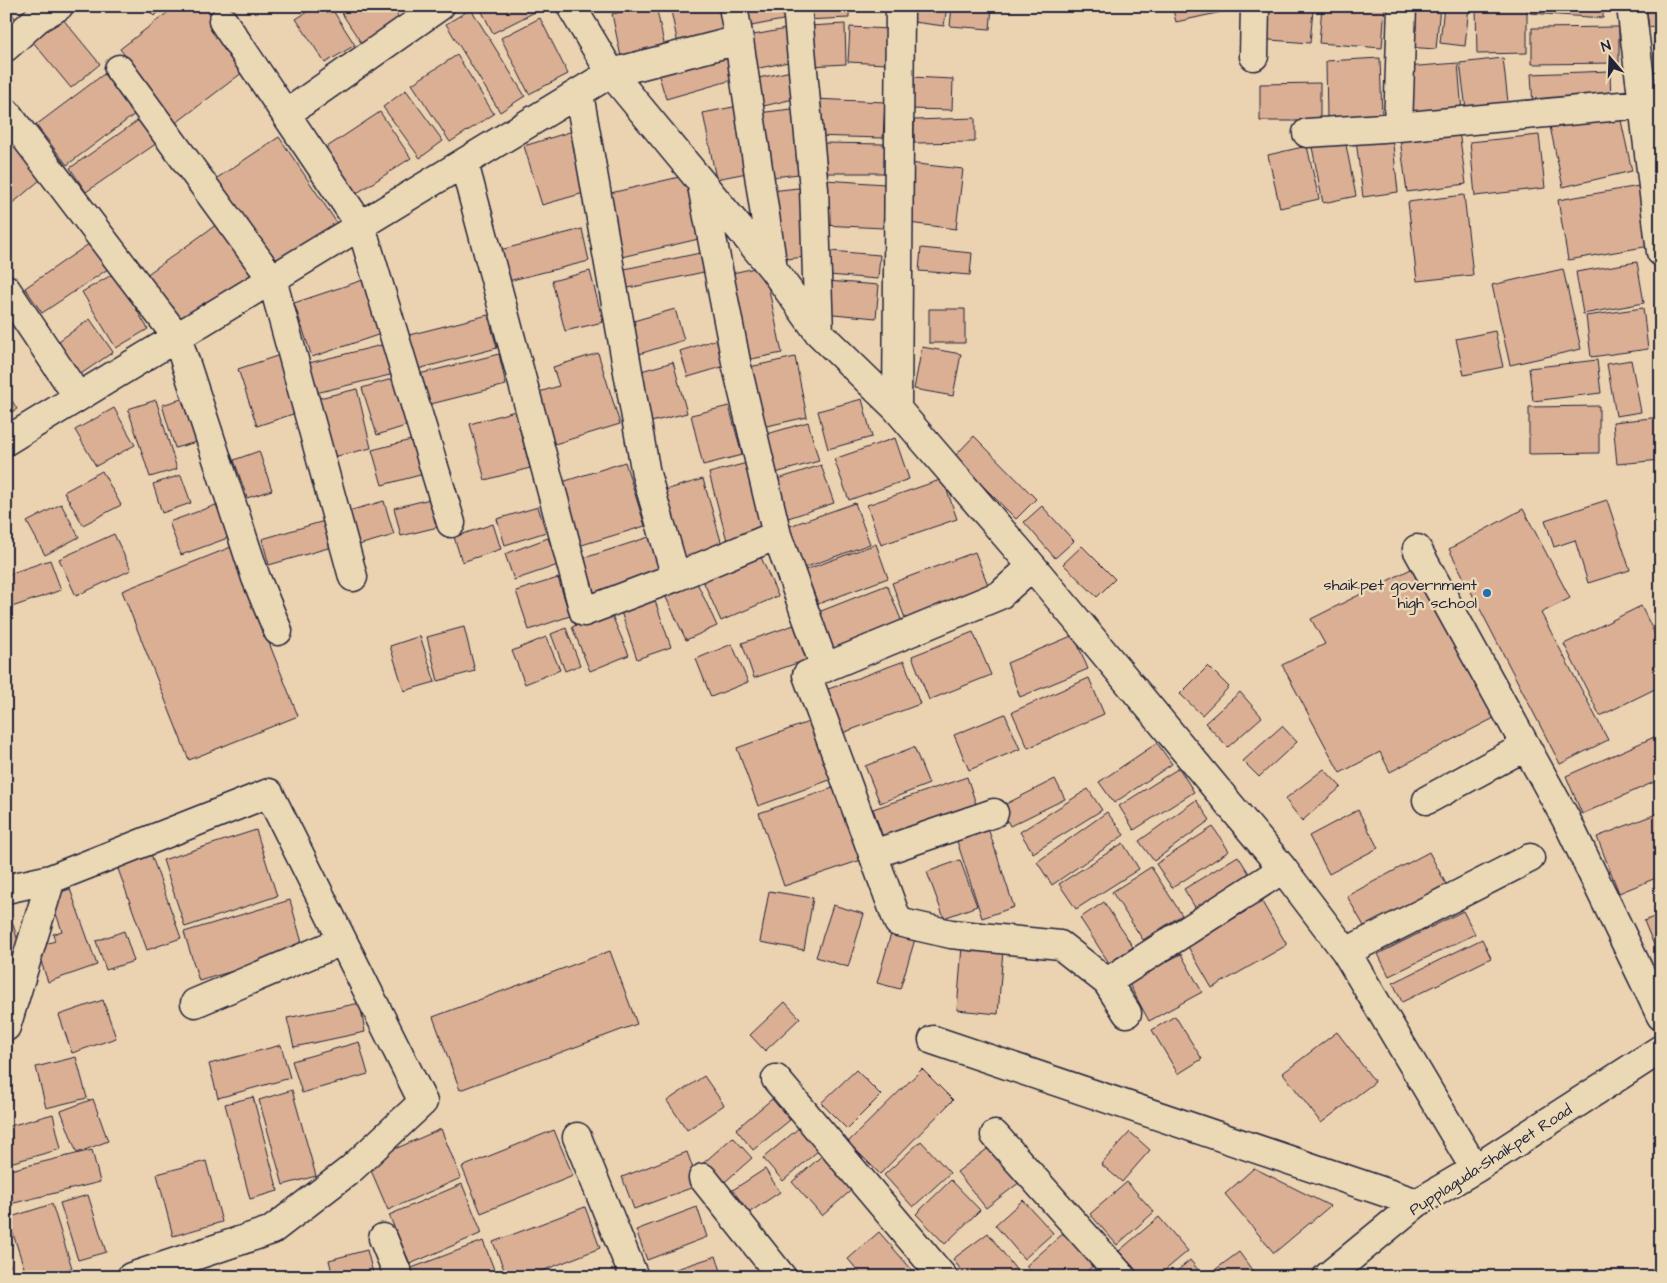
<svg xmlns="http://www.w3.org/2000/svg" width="1667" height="1283" viewBox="0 0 1667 1283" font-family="'Architects Daughter',sans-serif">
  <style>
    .building { fill: #dbaf94; stroke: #22223b }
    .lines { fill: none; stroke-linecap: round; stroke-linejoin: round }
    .minor-casing { stroke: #22223b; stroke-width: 31 }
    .minor { stroke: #ebd9b6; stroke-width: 28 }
    .poi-dot { fill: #1f6fb2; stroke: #ebd9b6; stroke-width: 2 }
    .labels { text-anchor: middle; stroke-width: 5; stroke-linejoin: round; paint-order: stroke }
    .poi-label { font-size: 16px; fill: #22223b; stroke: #ebd9b6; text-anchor: end }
    .street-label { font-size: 16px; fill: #22223b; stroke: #ebd9b6 }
  </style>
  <rect width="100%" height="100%" fill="#ebd3b1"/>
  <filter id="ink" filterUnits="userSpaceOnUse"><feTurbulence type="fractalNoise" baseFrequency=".02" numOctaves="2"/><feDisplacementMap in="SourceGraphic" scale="10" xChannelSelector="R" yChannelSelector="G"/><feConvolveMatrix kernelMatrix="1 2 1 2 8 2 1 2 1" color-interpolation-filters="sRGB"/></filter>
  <g filter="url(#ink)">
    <!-- building -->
    <path class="building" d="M6 6 20 24 6 34Z
      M145 6H164L154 16Z
      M176 6H205L251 66 176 123 120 49Z
      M227 6H238L231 12Z
      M316 6H330L355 45 325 63 296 19Z
      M337 6H391L400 19 362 44Z
      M479 6H539L541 9 493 33Z
      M649 6H656L665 48 621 57 612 14Z
      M670 6H728L734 38 679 49Z
      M737 6H791L793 18 741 28Z
      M804 6H849V18L804 20Z
      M908 6H947L944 26 906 21Z
      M952 6H992L990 29 950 26Z
      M1172 6H1235V9L1176 22Z
      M1268 6 1313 10 1310 43 1257 39Z
      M1322 6H1385L1382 48 1319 43Z
      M1410 6H1440L1436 49 1406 47Z
      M1444 6H1469L1465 46 1440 43Z
      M1476 6H1527V53L1477 54Z
      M1531 6H1603V18L1530 13Z
      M1646 6H1661V25L1649 27Z
      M471 9 525 96 500 112 446 24Z
      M62 18 100 64 71 88 33 42Z
      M540 18 568 74 529 94 501 38Z
      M845 24 846 64 810 66 809 26Z
      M850 27 889 29 886 64 848 62Z
      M1619 27V63L1532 64V28Z
      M791 28 798 60 750 70 743 37Z
      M1661 28V63L1654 30Z
      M730 45 739 78 666 99 656 66Z
      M457 55 494 114 450 142 412 84Z
      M1380 58 1382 118 1327 120 1326 61Z
      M1503 58 1509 111 1467 117 1460 63Z
      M1458 63 1462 112 1410 116 1406 67Z
      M796 70 802 97 755 108 749 80Z
      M1610 71 1611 102 1533 106 1531 74Z
      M104 74 135 114 67 165 36 125Z
      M911 77 953 79 952 110 909 109Z
      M1320 83V121H1260V84Z
      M406 90 443 141 420 158 383 107Z
      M813 99 885 102 883 138 812 136Z
      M743 105 757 171 716 179 703 113Z
      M1618 107 1632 171 1563 187 1549 122Z
      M800 108 807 173 765 178 758 113Z
      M380 112 411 158 354 195 324 149Z
      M143 117 160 141 86 192 70 168Z
      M975 118V142L914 143V120Z
      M573 131 591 191 542 205 524 146Z
      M1459 131 1466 184 1407 192 1400 139Z
      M1392 135 1398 192 1363 197 1356 140Z
      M1539 135 1545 188 1475 196 1470 142Z
      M279 137 341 229 275 272 214 180Z
      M18 139 47 174 13 203 6 194V149Z
      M1345 140 1356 196 1323 203 1312 147Z
      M821 143 885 144 884 173H821Z
      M1307 146 1319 199 1280 208 1268 155Z
      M908 163 963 169 956 229 901 222Z
      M688 175 703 238 617 258 602 195Z
      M825 180 885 184 883 228 822 225Z
      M1639 186 1650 246 1568 260 1558 200Z
      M807 187 814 256 778 260 771 191Z
      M1464 195 1473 275 1417 281 1408 202Z
      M220 222 260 278 182 333 142 278Z
      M582 229 589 261 508 281 500 250Z
      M96 239 114 265 42 313 25 288Z
      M921 248 972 253 970 275 919 271Z
      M830 251 880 255 878 279 828 275Z
      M700 253 704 272 619 290 615 271Z
      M1637 262 1644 303 1583 314 1576 272Z
      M764 266 782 353 746 360 728 274Z
      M1563 269 1581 349 1510 365 1492 285Z
      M590 271 603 322 565 331 552 281Z
      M115 273 148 329 116 348 82 292Z
      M369 278 387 332 312 357 294 303Z
      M826 281 879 285 876 318 823 313Z
      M1643 308 1648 349 1591 357 1586 316Z
      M675 309 684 340 639 354 630 322Z
      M929 309H965V343H929Z
      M488 315 497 348 414 370 405 336Z
      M90 319 113 352 75 378 53 345Z
      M1495 331 1503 367 1464 375 1456 339Z
      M724 337 732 364 688 377 680 351Z
      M390 343 398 373 316 393 309 363Z
      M922 347 961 354 953 396 914 389Z
      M598 353 620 424 545 447 529 395 559 386 553 367Z
      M499 354 506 385 423 406 415 375Z
      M280 355 299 412 257 426 238 369Z
      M795 357 807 417 758 428 745 368Z
      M1597 360 1601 393 1533 401 1529 368Z
      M1631 360 1641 412 1616 416 1607 364Z
      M673 362 687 413 647 423 634 373Z
      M401 376 415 423 377 435 362 388Z
      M357 389 371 448 329 458 315 399Z
      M6 391 17 409 6 415Z
      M188 397 200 441 175 448 162 405Z
      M862 399 872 437 828 449 818 411Z
      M156 400 177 469 150 477 128 409Z
      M729 406 742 455 703 465 691 415Z
      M1599 406V453L1529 454V407Z
      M114 408 135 445 96 466 75 430Z
      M515 411 530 468 485 480 470 424Z
      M1661 417V460L1617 464 1613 422Z
      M808 422 819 461 768 475 757 437Z
      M974 436 1036 499 1016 519 954 457Z
      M895 438 909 479 849 500 834 459Z
      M415 439 424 474 382 485 372 450Z
      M259 451 272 490 247 498 234 460Z
      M625 462 645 526 575 547 556 484Z
      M747 463 768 537 729 548 709 473Z
      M821 465 834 503 782 520 769 482Z
      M102 471 121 505 83 525 64 492Z
      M181 475 191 503 162 513 153 484Z
      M703 479 725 555 680 568 658 492Z
      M943 479 957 519 881 545 867 505Z
      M438 497 446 525 401 536 394 508Z
      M1607 500 1630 570 1588 583 1575 540 1554 547 1545 520Z
      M384 501 394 535 355 546 345 512Z
      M224 502 236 535 181 555 169 522Z
      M855 503 870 544 798 570 784 528Z
      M61 504 79 537 45 555 27 522Z
      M1042 506 1074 541 1055 558 1024 522Z
      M538 507 546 532 505 545 497 519Z
      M1523 509 1570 598 1541 613 1608 740 1560 764 1449 549Z
      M328 520 335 546 269 565 262 539Z
      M493 524 501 549 462 562 454 537Z
      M114 534 131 570 76 596 59 559Z
      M649 537 662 579 591 602 578 560Z
      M548 538 558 565 514 580 505 554Z
      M876 544 888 578 818 604 805 570Z
      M1082 546 1115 579 1097 597 1063 564Z
      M231 547 298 716 189 760 122 591Z
      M757 548 778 596 721 621 700 574Z
      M975 552 990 590 906 621 892 583Z
      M50 560 61 590 12 607 6 591V575Z
      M1411 569 1494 718 1390 772 1380 752 1340 773 1282 665 1325 644 1311 619Z
      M693 574 717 626 686 640 662 589Z
      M558 578 570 616 529 630 516 591Z
      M887 585 902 622 830 650 816 613Z
      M653 595 671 647 637 659 619 606Z
      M1641 606 1661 646V686L1600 716 1564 644Z
      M610 611 629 655 590 671 572 627Z
      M794 625 806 660 754 678 742 643Z
      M464 627 475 671 438 681 427 637Z
      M566 628 580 665 565 671 551 634Z
      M973 632 991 675 929 700 912 656Z
      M1074 635 1088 669 1020 697 1007 663Z
      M420 636 435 682 404 691 390 646Z
      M546 637 560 670 525 684 512 651Z
      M732 644 748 682 711 697 696 659Z
      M904 661 920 704 840 734 823 691Z
      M1208 666 1229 687 1202 715 1180 694Z
      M1089 678 1104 714 1028 748 1012 712Z
      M1240 692 1262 717 1228 747 1205 723Z
      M1005 714 1020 749 969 770 954 735Z
      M817 719 838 777 758 806 737 748Z
      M1282 726 1297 742 1259 777 1243 761Z
      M1661 734V779L1582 814 1566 776Z
      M1157 743 1172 764 1114 803 1099 782Z
      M914 747 929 784 880 803 865 766Z
      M1179 768 1194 792 1134 830 1119 806Z
      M1324 769 1341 787 1302 821 1285 799Z
      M967 777 978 810 885 843 873 809Z
      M1055 779 1065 799 1010 826 1000 807Z
      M842 785 867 858 784 886 759 813Z
      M1088 789 1102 810 1033 853 1020 832Z
      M1196 800 1210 820 1154 861 1139 841Z
      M1358 810 1378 848 1329 874 1309 836Z
      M1107 812 1124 835 1052 885 1037 862Z
      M1661 812V876L1619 893 1597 837Z
      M986 822 1014 907 982 918 954 832Z
      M1213 827 1229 851 1172 888 1156 864Z
      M256 830 277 896 185 927 163 860Z
      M1123 843 1139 869 1076 909 1059 884Z
      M1429 852 1446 884 1365 928 1347 896Z
      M151 854 181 938 147 950 117 866Z
      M1238 856 1254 881 1199 914 1184 889Z
      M960 860 977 906 944 918 927 872Z
      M1151 867 1182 915 1143 940 1112 892Z
      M70 889 97 965 48 982 36 947 55 941 53 934 62 931 50 896Z
      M769 891 813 898 804 950 760 942Z
      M290 900 304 950 199 981 184 932Z
      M1104 902 1133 947 1109 963 1080 918Z
      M1262 902 1287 945 1212 988 1187 945Z
      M833 905 864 914 848 967 816 957Z
      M8 907 22 955 6 960V908Z
      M1463 911 1475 934 1389 976 1378 954Z
      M1661 914V962L1644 921Z
      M892 930 916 936 900 989 877 983Z
      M124 931 134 961 106 970 96 941Z
      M1482 939 1491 958 1402 1002 1393 983Z
      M962 946 1003 950 998 1014 957 1010Z
      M610 951 637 1024 460 1090 433 1017Z
      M1181 954 1202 992 1149 1021 1128 982Z
      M103 1000 116 1038 72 1053 59 1015Z
      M785 1002 800 1018 765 1051 750 1035Z
      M360 1003 365 1032 294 1047 287 1018Z
      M1175 1016 1202 1059 1178 1074 1152 1030Z
      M1337 1032 1375 1082 1321 1123 1283 1073Z
      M359 1042 368 1074 302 1093 292 1061Z
      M281 1045 290 1078 218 1098 209 1064Z
      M76 1057 87 1098 46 1108 36 1067Z
      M922 1069 953 1100 880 1174 848 1142Z
      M856 1070 881 1095 847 1129 821 1103Z
      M704 1076 724 1105 687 1130 667 1101Z
      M292 1090 316 1176 283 1185 259 1100Z
      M253 1097 278 1191 250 1199 225 1104Z
      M93 1099 108 1141 77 1153 61 1111Z
      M772 1099 790 1120 753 1150 736 1129Z
      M53 1114 61 1149 6 1164V1127Z
      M800 1127 819 1150 783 1181 763 1158Z
      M441 1129 461 1178 388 1210 367 1161Z
      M554 1130 573 1176 481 1213 462 1167Z
      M1130 1132 1150 1150 1122 1182 1101 1164Z
      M733 1137 752 1158 718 1188 700 1166Z
      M921 1141 950 1173 913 1207 884 1175Z
      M991 1146 1020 1182 986 1208 957 1172Z
      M92 1150 100 1182 6 1205V1171Z
      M687 1152 699 1185 634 1209 622 1177Z
      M825 1153 855 1187 822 1216 792 1182Z
      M206 1161 222 1222 173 1236 157 1174Z
      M1254 1168 1330 1206 1274 1253 1225 1194Z
      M765 1169 780 1192 741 1218 725 1195Z
      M951 1180 980 1210 945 1244 916 1214Z
      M1127 1182 1154 1212 1117 1245 1090 1214Z
      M462 1184 482 1233 410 1264 389 1215Z
      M88 1195 106 1252 78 1260 60 1203Z
      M1023 1200 1053 1233 1024 1259 995 1225Z
      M52 1204 72 1268 45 1277H27L8 1218Z
      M585 1207 600 1248 527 1277H507L493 1242Z
      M697 1207 707 1237 647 1260 636 1230Z
      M1159 1217 1188 1251 1157 1277H1142L1119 1251Z
      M879 1232 913 1271 907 1277H863L848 1259Z
      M1065 1232 1094 1265 1080 1277H1036L1026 1266Z
      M988 1233 1017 1271 1010 1277H966L953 1259Z
      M483 1241 497 1277H412L409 1269Z
      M6 1247 13 1277H6Z
      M367 1250 374 1277H333L329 1260Z
      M1239 1252 1257 1277H1209L1208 1275Z
      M716 1256 723 1277H652Z
      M1190 1260 1204 1277H1170Z
      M762 1267 768 1277H745Z"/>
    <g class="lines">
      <defs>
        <path id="minor" d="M571 6 611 73 773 269 819 333 897 409 1032 566 1283 869 1346 952 1475 1169
          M733 6 739 40 773 269
          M797 6 814 189 819 333
          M1631 6 1661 252
          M223 21 361 226 451 523
          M6 47 37 19 59 6
          M1254 56 1255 6
          M119 69 272 279 353 577
          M579 94 646 474 676 577
          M6 112 177 337 256 578 278 631
          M286 114 440 6
          M1398 127 1402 6
          M1307 133 1398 127 1642 104
          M464 163 584 612 676 577 777 535
          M702 186 737 367 777 535 825 668
          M6 289 78 397
          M897 409 900 6
          M6 441 611 73 739 40
          M1417 549 1566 819 1661 1016
          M1032 566 1000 595 807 675 898 922 951 934 1060 945 1107 982 1127 1013
          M1427 800 1526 746
          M874 854 994 813
          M6 889 51 879 269 793 423 1102 350 1170 272 1230 131 1277
          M1346 952 1530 858
          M1107 982 1283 869
          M195 1003 342 941
          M6 1027 51 879
          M933 1040 1417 1203
          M776 1079 943 1277
          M995 1135 1122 1277
          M577 1137 634 1277
          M703 1178 782 1277
          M383 1238 399 1277
          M1327 1277 1417 1203 1475 1169 1661 1049"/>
      </defs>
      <!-- minor casing -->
      <use href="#minor" class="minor-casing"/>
      <!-- minor -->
      <use href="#minor" class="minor"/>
    </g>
  </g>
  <!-- markers -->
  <circle class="poi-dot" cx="1487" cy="593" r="5"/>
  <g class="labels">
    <!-- poi labels -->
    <g class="poi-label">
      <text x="1477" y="590">shaikpet government<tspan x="1477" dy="18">high school</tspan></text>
    </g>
    <!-- street labels -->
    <g class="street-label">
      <text transform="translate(1490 1159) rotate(-33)" y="6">Pupplaguda-Shaikpet Road</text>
    </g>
  </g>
  <!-- margin -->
  <rect width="1667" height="1283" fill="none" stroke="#ebd9b6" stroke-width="25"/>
  <rect x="12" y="12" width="1642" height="1258" fill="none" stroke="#22223b" stroke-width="2" filter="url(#ink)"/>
  <!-- north arrow -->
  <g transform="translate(1610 58) rotate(341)" stroke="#ebd9b6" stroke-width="4" paint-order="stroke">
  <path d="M0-4L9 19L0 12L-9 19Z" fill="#22223b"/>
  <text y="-8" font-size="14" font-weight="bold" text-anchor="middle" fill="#22223b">N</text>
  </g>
</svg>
